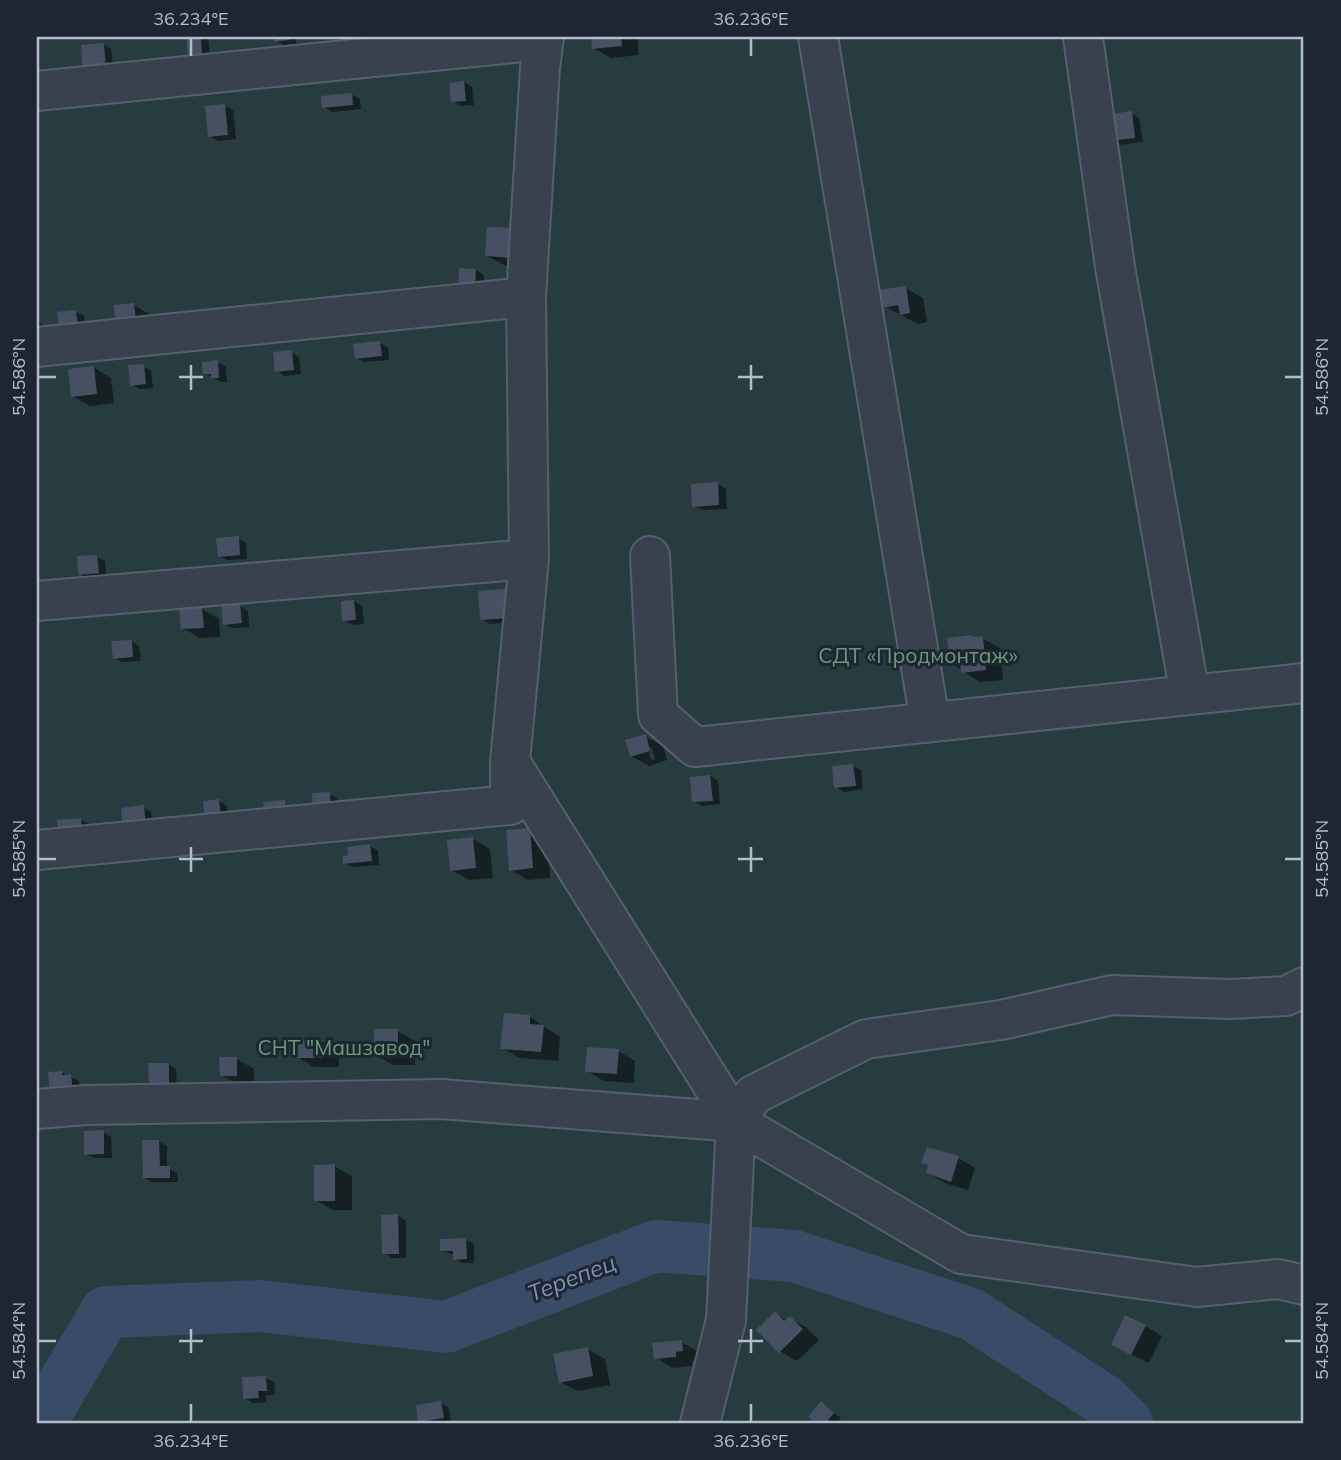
<svg xmlns="http://www.w3.org/2000/svg" width="1341" height="1460" viewBox="0 0 1341 1460" font-family="Mulish,sans-serif">
  <style>
    .green { fill: #263c3f }
    .shadow { fill: #0007; fill-rule: evenodd }
    .lines { fill: none; stroke-linecap: round; stroke-linejoin: round }
    .river { stroke: #394c67; stroke-width: 52 }
    .building { fill: #455162 }
    .minor-casing { stroke: #565f6c; stroke-width: 42 }
    .minor { stroke: #38414e; stroke-width: 38 }
    .ticks { fill: none; stroke: #b4bcc9; stroke-width: 2.5 }
    .labels { text-anchor: middle; stroke-width: 6; stroke-linejoin: round; paint-order: stroke }
    .park-label { font-size: 21px; fill: #6b9a76; stroke: #1d2633 }
    .water-label { font-size: 23px; font-style: italic; fill: #7c92b1; stroke: #1d2633 }
    .neatline { fill: none; stroke: #b4bcc9; stroke-width: 2.5 }
    .ticks-label { font-size: 18px; text-anchor: middle; fill: #b4bcc9 }
  </style>
  <rect width="100%" height="100%" fill="#242f3e"/>
  <!-- green -->
  <path class="green" d="M37 37H1304V1423H37Z"/>
  <!-- shadow -->
  <path class="shadow" d="M188 37H208L210 58 197 60 189 55Z
    M276 37H296V44L284 45 276 41Z
    M592 37H637L639 55 611 58 593 48Z
    M103 44 111 49 114 73 85 71Z
    M464 82 472 87 474 105 461 106 453 101Z
    M351 94 360 99 361 109 332 112 324 107Z
    M225 106 233 110 236 139 218 141 210 136Z
    M1131 113 1139 118 1143 142 1118 145 1110 140Z
    M515 230 530 267 504 265 487 256Z
    M476 270 484 275 483 295 468 294Z
    M905 288 923 298 927 322 918 324 884 306Z
    M134 305 151 315 153 329 134 331Z
    M76 312 84 316 87 340 62 337Z
    M37 321 45 326 47 349 37 350Z
    M380 343 388 348 389 360 364 362 356 358Z
    M291 352 299 357 301 374 285 376 277 371Z
    M217 362 226 367 227 382H221L205 373Z
    M143 366 151 370 153 388 140 389 132 385Z
    M94 368 111 378 114 403 90 406 72 396Z
    M718 484 726 489 727 509 702 510 694 506Z
    M238 538 246 543 247 559 227 560 219 556Z
    M96 557 105 561 106 577 88 579 80 574Z
    M505 591 513 595 515 622 490 624 482 619Z
    M354 601 362 606 364 624 352 625 344 620Z
    M240 606 248 611 249 627 233 628 224 624Z
    M202 609 219 619 220 637 200 638 183 628Z
    M982 638 1000 648 1003 680 980 682 952 664Z
    M131 641 139 646 141 661 122 662 114 658Z
    M645 736 663 746 667 760 649 766 631 756ZM648 747H651L655 759 651 760Z
    M853 766 861 770 863 789 844 792 836 787Z
    M710 776 718 781 720 804 702 806 694 801Z
    M329 794 337 798 339 813 313 795Z
    M219 801 227 806 228 825 215 826Z
    M143 807 151 812 153 831 125 829Z
    M81 820 89 824 91 845 61 842Z
    M529 830 547 840 550 878 528 880 511 870Z
    M473 839 490 849 493 878 469 880 451 870Z
    M370 846 378 851 379 865 353 867 345 863Z
    M530 1017 560 1037 558 1061 520 1058 502 1048Z
    M397 1031 415 1041V1065H393L376 1055Z
    M321 1041 339 1051V1067H314L297 1057Z
    M618 1051 635 1061 634 1083 604 1081 587 1071Z
    M237 1059 254 1069V1085H239L221 1075Z
    M168 1064 176 1069 177 1091H159Z
    M62 1073 79 1081 80 1096 60 1098Z
    M103 1132 111 1137 112 1158H94L86 1154Z
    M159 1142 167 1146V1168L177 1173 178 1182H152L144 1177Z
    M958 1158 975 1168 968 1190 945 1183 928 1173 930 1166 923 1163Z
    M334 1166 352 1176V1210H333L316 1200Z
    M398 1216 406 1221V1258H392L384 1253Z
    M466 1240 474 1244V1263H462L454 1259V1255L442 1250Z
    M775 1313 787 1321 790 1318 807 1328 819 1340 797 1361 780 1351Z
    M1145 1326 1162 1336 1149 1363 1130 1354Z
    M681 1342 699 1352 700 1360 692 1361 693 1366 673 1368 656 1358Z
    M587 1349 605 1359 610 1385 578 1391 560 1382Z
    M266 1378 274 1382 275 1395H266V1402L253 1403 244 1398Z
    M441 1403 449 1408 451 1422 424 1423 420 1421Z
    M821 1404 841 1418 837 1423H818L810 1417Z"/>
  <g class="lines">
    <!-- river -->
    <path class="river" d="M40 1423 106 1312 260 1306 446 1327 656 1246 794 1256 971 1314 1104 1400 1127 1423"/>
  </g>
  <!-- building -->
  <path class="building" d="M186 37H201L202 55 188 56Z
    M274 37H289V40L274 42Z
    M591 37H621L622 46 592 49Z
    M104 43 106 70 83 72 81 45Z
    M464 81 466 101 451 102 449 83Z
    M352 93 353 105 322 108 321 96Z
    M225 104 228 135 208 137 205 106Z
    M1132 111 1135 138 1109 141 1105 115Z
    M487 227 515 228 513 258 485 256Z
    M459 268 476 269 475 292 458 291Z
    M906 286 910 313 900 315 898 305 882 308 879 290Z
    M134 303 136 320 115 322 114 305Z
    M76 310 79 336 60 338 57 312Z
    M380 341 382 356 355 359 353 344Z
    M292 350 294 370 275 372 273 352Z
    M218 360 219 378H211V374H203L202 362Z
    M144 364 146 384 130 386 128 365Z
    M94 366 97 394 71 397 68 369Z
    M718 482 719 505 692 507 691 484Z
    M239 536 240 555 218 557 216 538Z
    M97 555 99 573 78 575 77 556Z
    M505 589 508 618 480 620 478 591Z
    M354 600 356 620 342 621 341 601Z
    M240 604 242 623 223 625 221 606Z
    M202 607 204 628 181 629 179 609Z
    M972 635 973 637 983 636 986 670 961 673 960 664 950 665 947 638Z
    M132 640 133 657 113 659 111 641Z
    M646 734 650 751 630 757 625 740Z
    M853 764 856 786 834 788 832 766Z
    M710 775 713 801 692 802 690 777Z
    M330 792 331 810 313 811 312 793Z
    M219 799 221 821 205 822 203 801Z
    M285 800 286 818 265 820 263 802Z
    M144 805 146 828 123 830 121 808Z
    M81 818 83 841 59 843 57 820Z
    M530 828 533 868 509 871 506 830Z
    M473 837 476 868 450 871 447 840Z
    M370 844 372 861 343 864V856L348 855 347 847Z
    M504 1013 530 1015V1024L544 1025 541 1052 500 1049Z
    M374 1029H398V1056H374Z
    M295 1040H322V1058H295Z
    M587 1047 619 1049 617 1074 585 1072Z
    M219 1057H237V1076H220Z
    M148 1063H169V1088H149Z
    M62 1071V1075L71 1074 73 1093 50 1094 48 1072Z
    M104 1130V1154L84 1155V1131Z
    M142 1140H159L160 1166H170V1178H143Z
    M927 1147 959 1156 951 1182 926 1173 928 1165 921 1163Z
    M335 1164V1201H314V1165Z
    M398 1214 399 1254H382L381 1215Z
    M466 1238 467 1259 453 1260V1251H440V1239Z
    M775 1311 784 1321 790 1316 803 1329 779 1353 756 1330Z
    M1125 1315 1146 1325 1131 1355 1111 1345Z
    M682 1340 683 1351 676 1352V1357L654 1359 652 1343Z
    M588 1347 593 1376 559 1383 553 1354Z
    M266 1376 267 1391H258L259 1398 243 1399 242 1377Z
    M441 1401 444 1418 418 1422 416 1405Z
    M821 1401 834 1413 828 1420 831 1423H815L808 1417Z"/>
  <g class="lines">
    <defs>
      <path id="minor" d="M544 37 540 68 526 297 529 559 510 762 736 1122 726 1320 700 1423
        M818 37 930 722
        M1083 37 1115 267 1190 695
        M37 91 543 40
        M37 347 526 297
        M650 556 658 715 695 747 1304 683
        M37 601 529 559
        M37 850 510 805V762
        M37 1109 86 1105 441 1099 736 1122 961 1254 1197 1287 1278 1279 1304 1285
        M736 1122 753 1095 866 1039 1001 1020 1112 995 1231 999 1286 996 1304 987"/>
    </defs>
    <!-- minor casing -->
    <use href="#minor" class="minor-casing"/>
    <!-- minor -->
    <use href="#minor" class="minor"/>
  </g>
  <!-- ticks -->
  <path class="ticks" d="M191 38V56M751 38V56M191 365V390M751 365V390M38 377H56M179 377H203M738 377H763M1285 377H1302M191 847V872M751 847V872M38 859H56M179 859H203M738 859H763M1285 859H1302M191 1329V1353M751 1329V1353M38 1341H56M179 1341H203M738 1341H763M1285 1341H1302M191 1404V1422M751 1404V1422"/>
  <g class="labels">
    <!-- park labels -->
    <g class="park-label">
      <text x="918" y="663">СДТ «Продмонтаж»</text>
      <text x="344" y="1055">СНТ "Машзавод"</text>
    </g>
    <!-- water labels -->
    <g class="water-label">
      <text transform="translate(572 1278) rotate(-21)" y="8">Терепец</text>
    </g>
  </g>
  <!-- border -->
  <rect width="1341" height="1460" fill="none" stroke="#1d2633" stroke-width="77"/>
  <rect x="38" y="38" width="1264" height="1384" class="neatline"/>
  <g class="ticks-label">
    <text x="191" y="25">36.234°E</text>
    <text x="751" y="25">36.236°E</text>
    <text transform="translate(19 377) rotate(-90)" y="6">54.586°N</text>
    <text transform="translate(1322 377) rotate(-90)" y="6">54.586°N</text>
    <text transform="translate(19 859) rotate(-90)" y="6">54.585°N</text>
    <text transform="translate(1322 859) rotate(-90)" y="6">54.585°N</text>
    <text transform="translate(19 1341) rotate(-90)" y="6">54.584°N</text>
    <text transform="translate(1322 1341) rotate(-90)" y="6">54.584°N</text>
    <text x="191" y="1447">36.234°E</text>
    <text x="751" y="1447">36.236°E</text>
  </g>
</svg>
